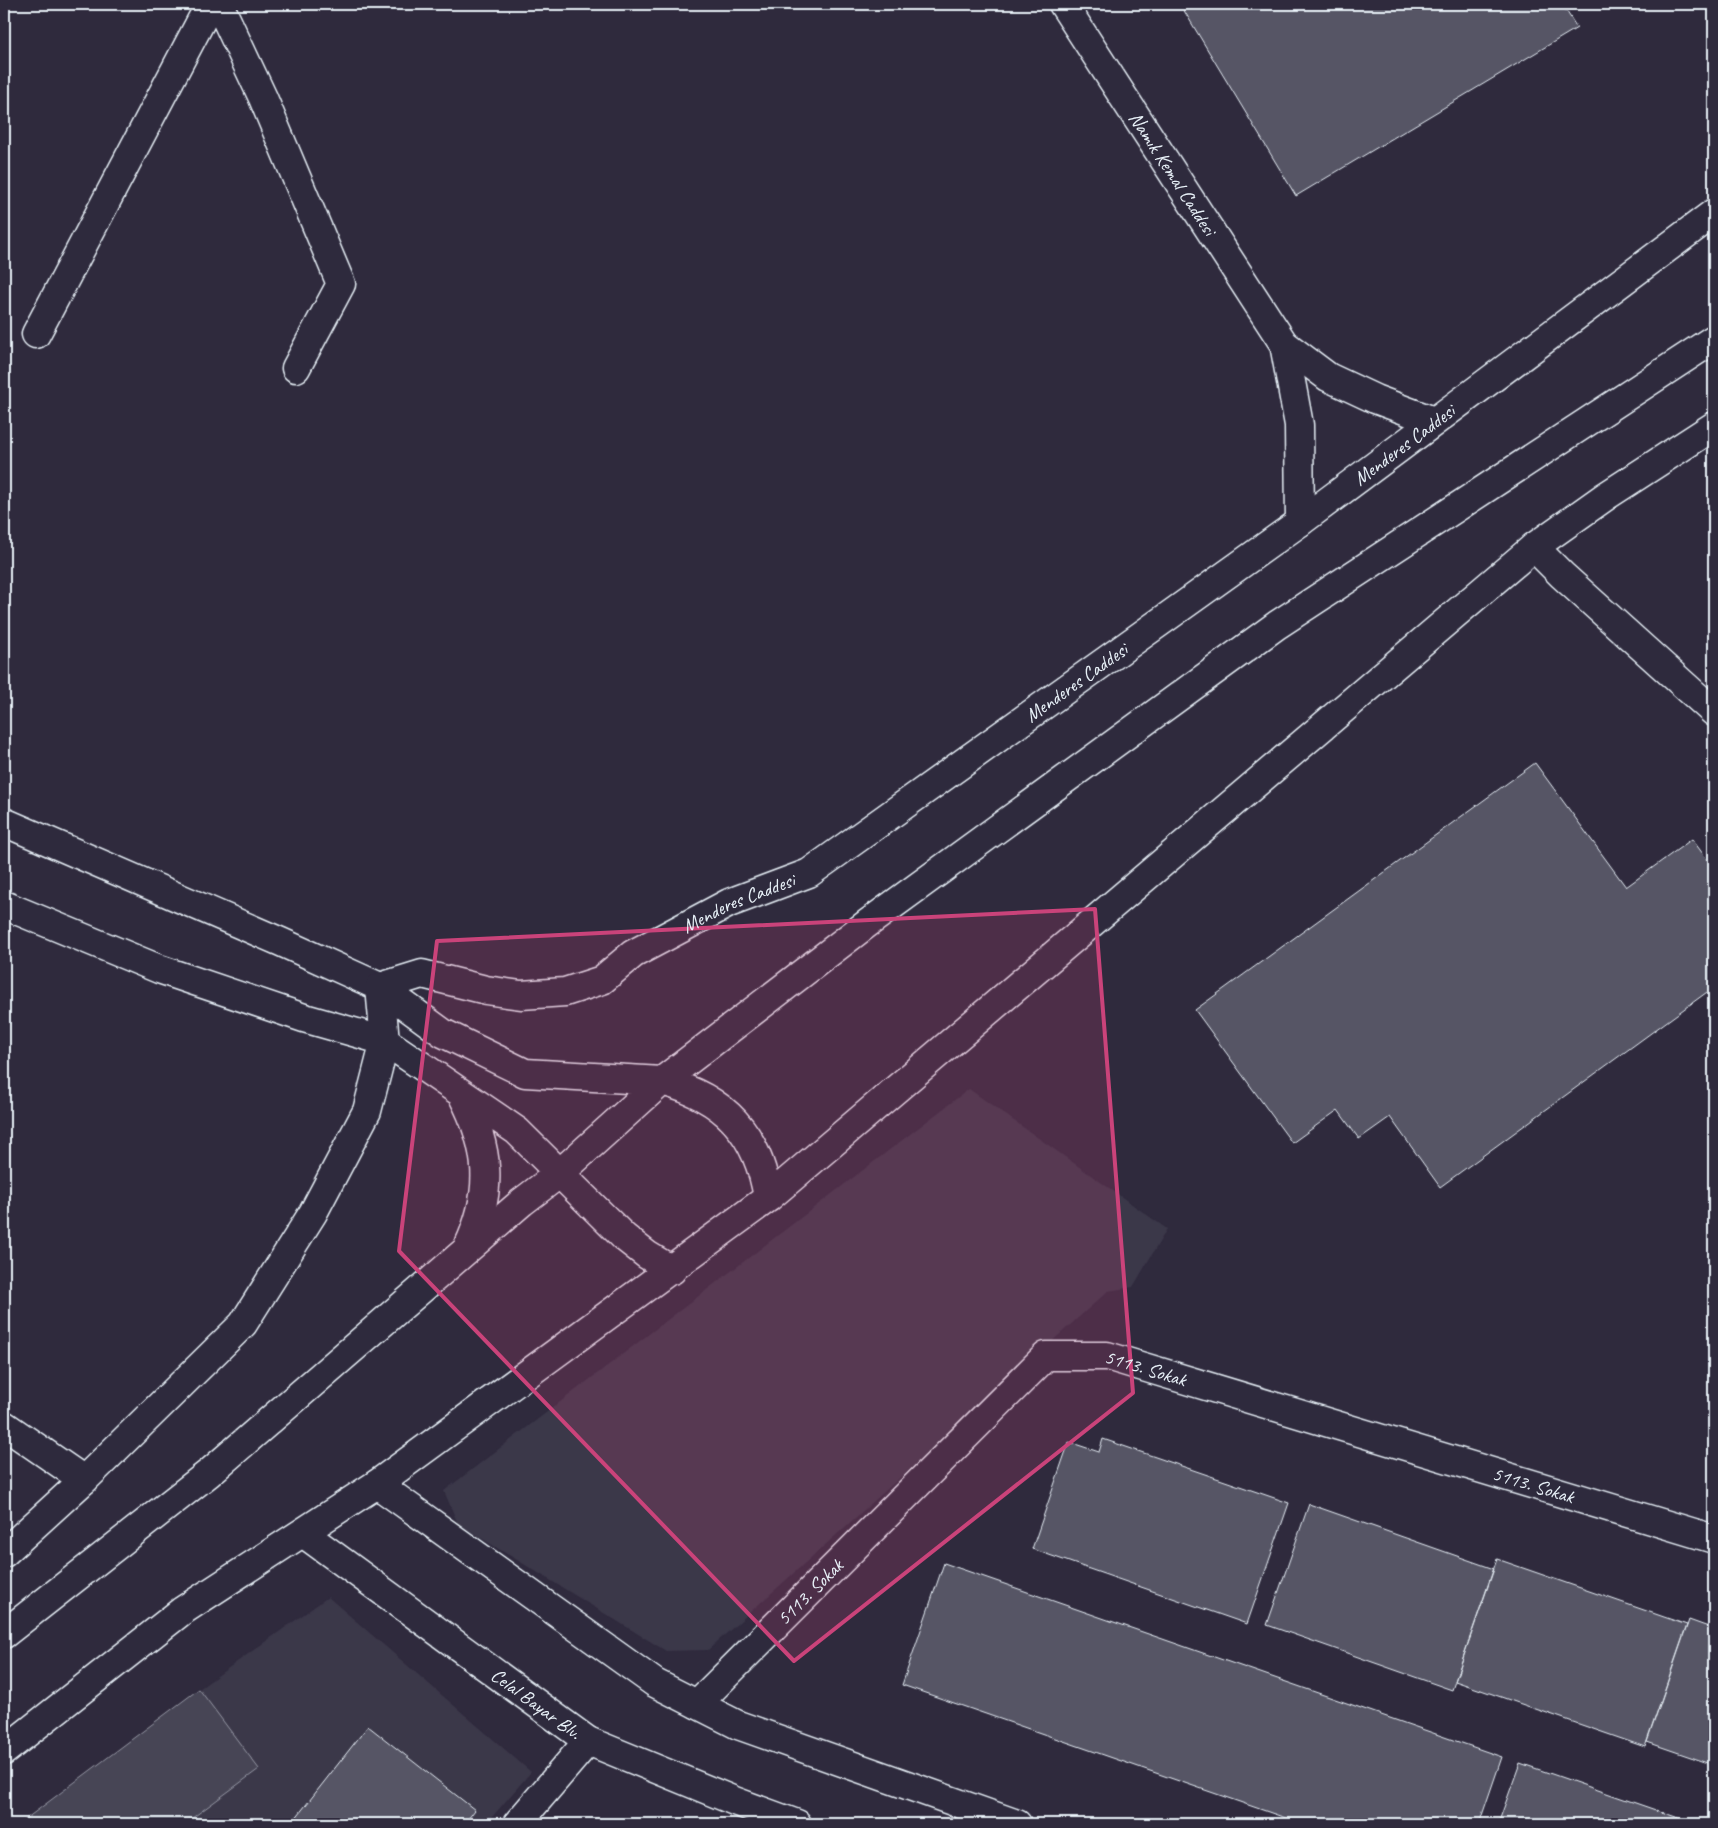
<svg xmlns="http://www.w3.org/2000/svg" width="1718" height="1828" viewBox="0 0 1718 1828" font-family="Caveat,sans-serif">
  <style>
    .built { fill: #3b3749 }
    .green { fill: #464455; stroke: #979aa6 }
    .building { fill: #575565; stroke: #e8f1f8 }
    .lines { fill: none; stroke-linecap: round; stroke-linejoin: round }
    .minor-casing { stroke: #e8f1f8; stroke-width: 31 }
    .tertiary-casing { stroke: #e8f1f8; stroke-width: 31 }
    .primary-casing { stroke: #e8f1f8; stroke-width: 31 }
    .minor { stroke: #2f2a3d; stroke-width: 28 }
    .tertiary { stroke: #2f2a3d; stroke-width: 28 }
    .primary { stroke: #2f2a3d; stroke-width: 28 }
    .marked { fill: #ca437a; fill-opacity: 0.2; stroke: #ca437a; stroke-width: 4; stroke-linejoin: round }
    .labels { text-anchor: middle; stroke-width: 4; stroke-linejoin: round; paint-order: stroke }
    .street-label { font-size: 20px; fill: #e8f1f8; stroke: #2f2a3d }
  </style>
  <rect width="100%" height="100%" fill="#2f2a3d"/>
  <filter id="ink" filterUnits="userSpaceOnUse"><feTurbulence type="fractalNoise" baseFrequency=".02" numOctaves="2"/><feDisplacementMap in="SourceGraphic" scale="10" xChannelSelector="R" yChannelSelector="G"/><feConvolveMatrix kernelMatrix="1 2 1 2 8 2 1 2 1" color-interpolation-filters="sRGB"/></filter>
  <g filter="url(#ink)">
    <!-- built -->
    <path class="built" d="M969 1089 1167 1229 1133 1287 1108 1291 708 1650 666 1651 458 1524 444 1491Z
      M328 1597 531 1772 486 1824H19L199 1689Z"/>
    <!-- green -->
    <path class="green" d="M199 1689 259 1769 184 1824H19Z"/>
    <!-- building -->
    <path class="building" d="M1180 4H1562L1577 28 1296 196Z
      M1535 763 1626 887 1692 839 1714 869V987L1440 1187 1390 1117 1359 1139 1338 1110 1292 1143 1195 1010Z
      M1103 1439 1289 1503 1247 1624 1032 1549 1069 1442 1099 1452Z
      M1309 1504 1494 1569 1452 1690 1267 1625Z
      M1497 1559 1687 1625 1645 1747 1455 1681Z
      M944 1563 1502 1757 1479 1824H1303L902 1685Z
      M1689 1620 1714 1629V1765L1647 1742Z
      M368 1726 475 1810 464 1824H291Z
      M1520 1763 1696 1824H1498Z"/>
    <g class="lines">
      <defs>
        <g id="minor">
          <path d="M219 4 263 98 341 284 296 368"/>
          <path d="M36 334 210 4"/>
          <path d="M1534 547 1562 575 1714 712"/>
          <path d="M377 1484 655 1683 738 1725 1017 1824"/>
          <path d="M4 1553 84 1480"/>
          <path id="s1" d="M697 1704 1046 1356H1107L1714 1539"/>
          <path d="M517 1824 588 1741"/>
        </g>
        <g id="tertiary">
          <path id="s2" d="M1063 4 1284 344 1328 377 1375 399 1434 421"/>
          <path d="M1284 344 1299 425 1300 522"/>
          <path d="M4 822 281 942 380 987"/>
          <path d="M4 905 159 969 304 1018 385 1041"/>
          <path id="s3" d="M380 987 422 974 486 990 521 995 565 992 602 980 633 954 729 903 809 873 1300 522 1714 213"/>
          <path d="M4 1425 84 1480 243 1324 313 1213 367 1111 385 1041 380 987"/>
          <path id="s4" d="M303 1533 588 1741 737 1802 797 1824"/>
        </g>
        <path id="primary" d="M380 987 443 1033 525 1073 662 1081C725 1098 758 1133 768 1198
          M385 1041 517 1131 624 1237 647 1255 672 1270
          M462 1094C490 1148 494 1191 468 1247
          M4 1634 209 1473 522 1202 560 1173 662 1081 868 923 1277 625 1714 339
          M4 1751 182 1611 377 1484 768 1198 1534 547 1606 496 1714 426"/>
      </defs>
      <!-- minor casing -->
      <use href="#minor" class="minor-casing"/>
      <!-- tertiary casing -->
      <use href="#tertiary" class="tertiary-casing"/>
      <!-- primary casing -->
      <use href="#primary" class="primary-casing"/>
      <!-- minor -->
      <use href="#minor" class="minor"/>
      <!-- tertiary -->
      <use href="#tertiary" class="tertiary"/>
      <!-- primary -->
      <use href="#primary" class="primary"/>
    </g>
  </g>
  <!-- marked area -->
  <path class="marked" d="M1095 909 1133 1393 794 1661 399 1251 437 941Z"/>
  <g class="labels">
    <!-- street labels -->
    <g class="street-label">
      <text dy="7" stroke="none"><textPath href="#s2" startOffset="202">Namık Kemal Caddesi</textPath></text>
      <text dy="7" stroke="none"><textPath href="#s3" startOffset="1196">Menderes Caddesi</textPath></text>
      <text dy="7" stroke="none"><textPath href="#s3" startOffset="791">Menderes Caddesi</textPath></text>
      <text dy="7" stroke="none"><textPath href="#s3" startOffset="386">Menderes Caddesi</textPath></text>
      <text dy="7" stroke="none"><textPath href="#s1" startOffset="594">5113. Sokak</textPath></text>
      <text dy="7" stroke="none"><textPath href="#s1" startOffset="999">5113. Sokak</textPath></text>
      <text dy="7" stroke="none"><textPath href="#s1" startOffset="159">5113. Sokak</textPath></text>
      <text dy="7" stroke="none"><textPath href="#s4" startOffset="289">Celal Bayar Blv.</textPath></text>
    </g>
  </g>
  <!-- margin -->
  <rect width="1718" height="1828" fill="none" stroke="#2f2a3d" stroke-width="20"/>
  <rect x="10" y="10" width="1698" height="1808" fill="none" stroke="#e8f1f8" stroke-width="2" filter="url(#ink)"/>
</svg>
